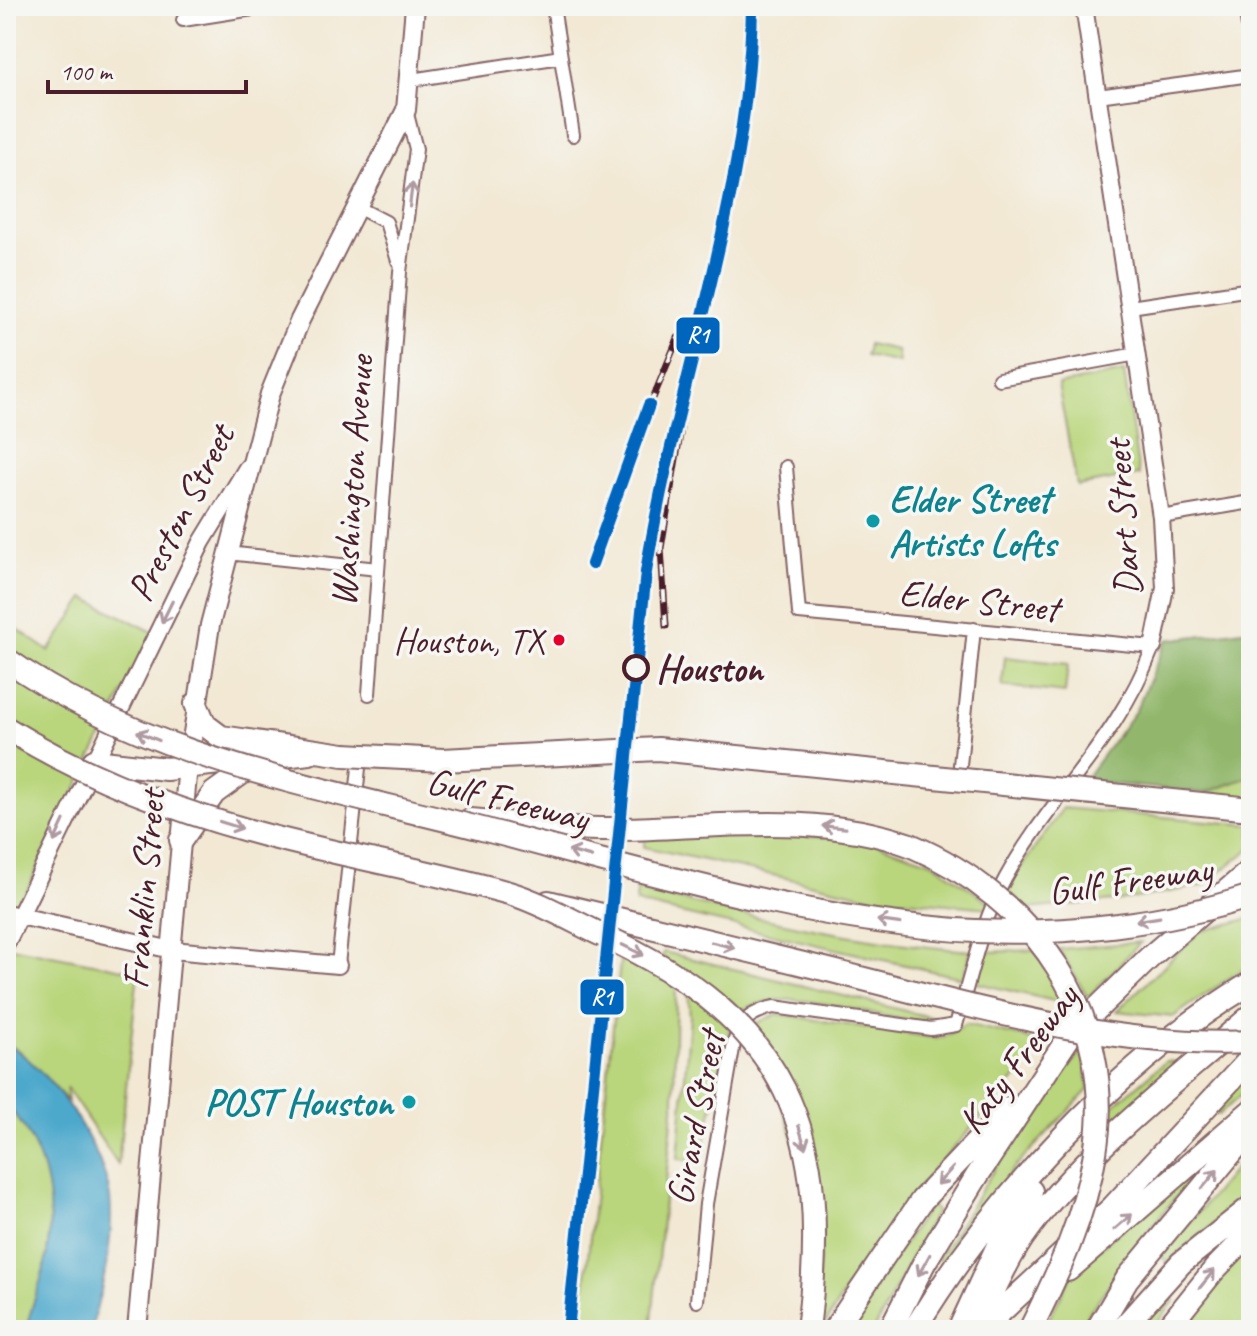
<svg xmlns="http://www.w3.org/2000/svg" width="1257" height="1336" viewBox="0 0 1257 1336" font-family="Caveat,sans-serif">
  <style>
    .green { fill: #b9d67c; stroke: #827a54; stroke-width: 2 }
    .forest { fill: #92b76c; stroke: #6e6b4c; stroke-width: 2 }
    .water { fill: #4ea9cc; stroke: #4c647c; stroke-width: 2 }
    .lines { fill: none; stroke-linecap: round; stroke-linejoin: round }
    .minor-casing { stroke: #856566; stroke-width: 16 }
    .tertiary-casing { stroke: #856566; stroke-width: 20 }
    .secondary-casing { stroke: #856566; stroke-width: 22 }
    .motorway-casing { stroke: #856566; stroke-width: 26 }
    .minor { stroke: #fff; stroke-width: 12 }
    .tertiary { stroke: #fff; stroke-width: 16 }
    .secondary { stroke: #fff; stroke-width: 18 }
    .motorway { stroke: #fff; stroke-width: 22 }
    .rail-casing { stroke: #4a1f2b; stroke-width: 7 }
    .rail { stroke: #f6f6f2; stroke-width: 4; stroke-dasharray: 12; stroke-linecap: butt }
    .motorway-bridge-casing { stroke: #856566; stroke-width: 26; stroke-linecap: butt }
    .motorway-bridge { stroke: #fff; stroke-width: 22 }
    .rail-1-casing { stroke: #f6f6f2; stroke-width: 18 }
    .rail-1 { stroke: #0065bd; stroke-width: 12 }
    .oneway { stroke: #ae9aa0 }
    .culture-dot { fill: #0f9aa8; stroke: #f6f6f2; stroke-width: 3 }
    .bus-dot { fill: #e4002b; stroke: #f6f6f2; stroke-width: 3 }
    .stop-dot { fill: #f6f6f2; stroke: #4a1f2b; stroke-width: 4 }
    .labels { text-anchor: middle; stroke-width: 7; stroke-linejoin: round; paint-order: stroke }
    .bus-label { font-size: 36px; fill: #4a1f2b; stroke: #f6f6f2; text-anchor: end }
    .street-label { font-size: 38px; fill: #4a1f2b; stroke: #f6f6f2 }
    .culture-label { font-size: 38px; font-weight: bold; fill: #0d838f; stroke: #f6f6f2; text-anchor: start }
    .stop-label { font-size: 38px; font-weight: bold; fill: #4a1f2b; stroke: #f6f6f2; text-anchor: start }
    .line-badge { stroke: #f6f6f2; stroke-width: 3 }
    .badge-label { font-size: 22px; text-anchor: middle; font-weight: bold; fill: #fff }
  </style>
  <rect width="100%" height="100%" fill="#f6f6f2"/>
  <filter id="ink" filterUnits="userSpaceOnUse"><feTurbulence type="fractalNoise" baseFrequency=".0125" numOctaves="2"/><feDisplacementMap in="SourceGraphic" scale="16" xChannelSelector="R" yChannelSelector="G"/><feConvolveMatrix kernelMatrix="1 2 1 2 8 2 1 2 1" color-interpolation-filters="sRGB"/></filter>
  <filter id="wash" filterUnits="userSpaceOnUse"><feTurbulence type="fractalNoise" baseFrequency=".006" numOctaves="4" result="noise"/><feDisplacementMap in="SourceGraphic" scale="32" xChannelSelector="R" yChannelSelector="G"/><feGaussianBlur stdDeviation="1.8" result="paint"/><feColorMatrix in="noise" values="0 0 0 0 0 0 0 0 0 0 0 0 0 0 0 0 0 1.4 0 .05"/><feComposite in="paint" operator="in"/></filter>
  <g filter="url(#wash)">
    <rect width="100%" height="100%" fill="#f2e8d3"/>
    <!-- green -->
    <path class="green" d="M868 344 897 350 899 363 866 356Z
      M1124 372 1139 475 1077 486 1058 385Z
      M85 598 153 632 18 908 6 903V621L49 651Z
      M1005 657 1068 664 1065 693 1002 686Z
      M1251 776V800L1205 793Z
      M1063 808 1251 825V848L1202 886 1125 900 1027 909 1006 889Z
      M734 831 863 839 932 862 999 909 873 897 644 847 645 836Z
      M637 890C748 916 857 942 971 951L962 978 636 903Z
      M1251 918V963L1173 1017 1117 1011 1199 932Z
      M1141 942 1088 997 1059 949Z
      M6 946 138 972 118 1165 66 1087 68 1101 18 1050 6 1044Z
      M1038 950 1067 1004 977 983 986 952Z
      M664 952 942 1020C879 1029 798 977 739 1012L662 957Z
      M621 954 676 983 674 1101 651 1330H580Z
      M688 990 730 1026 701 1162 678 1159 690 1017Z
      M777 1014 928 1037 943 1038 966 1024 1047 1043 918 1188 849 1284 822 1330H814L822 1231 763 1042 753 1025Z
      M1083 1050 1089 1089 1015 1167 945 1262 938 1259 1017 1133Z
      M1166 1061 1186 1063 1108 1134 1109 1109Z
      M1251 1067V1087L1218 1115 1214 1111Z
      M6 1104C44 1146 56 1197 47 1253 44 1279 31 1304 26 1330H6Z
      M1218 1145 1151 1227 1076 1330H1043L1073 1272Z
      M1251 1149V1193L1168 1262 1161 1257Z
      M930 1205 936 1211 874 1330H846Z
      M1251 1240V1330H1179Z
      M1168 1294 1174 1301 1152 1330H1134Z"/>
    <!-- forest -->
    <path class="forest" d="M1251 629V776L1205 793 1084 781 1136 710 1167 640Z"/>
    <!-- water -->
    <path class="water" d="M6 1044C49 1066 104 1149 110 1197 115 1240 102 1289 91 1330H26C31 1304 44 1279 47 1253 56 1197 44 1146 6 1104Z"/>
  </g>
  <g filter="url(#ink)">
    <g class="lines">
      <defs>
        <path id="minor" d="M553 6 573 135
          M1245 6 1251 47
          M183 20 272 6
          M411 80 561 57
          M1098 96 1251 75
          M357 207 386 222 398 261
          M1130 307 1251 289
          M999 379 1137 354
          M1161 517 1251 502
          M227 553 378 569
          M369 694 400 272 416 149 406 110
          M960 765 974 629
          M338 965 359 768
          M697 1301 706 1204 734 1043C740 1020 751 1012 774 1007L931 1029 956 1025C971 976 981 923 1005 879 1051 795 1117 742 1153 647L799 613 786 467"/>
        <path id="tertiary" d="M1084 6 1161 517 1165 588 1153 647
          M6 913 172 950 338 965
          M6 944 202 542 247 468"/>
        <path id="secondary" d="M137 1330 188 765 210 625 270 394 300 320 406 110 415 6"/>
        <path id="motorway" d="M196 704 205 725 221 737 344 755
          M94 761 166 769 310 753
          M470 820C521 824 572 830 623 829 720 827 816 812 910 845
          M181 840 214 793 257 762
          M548 902 820 968
          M1068 1270 1251 1111
          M834 1330 922 1200 1009 1108
          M890 1330 924 1263 977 1176 1071 1034 1150 957 1251 870
          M914 1330C993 1199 1119 1062 1251 983
          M959 1330 1000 1241 1031 1191
          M976 1330C990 1298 1004 1266 1023 1237 1082 1153 1174 1083 1251 1016
          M981 1330 1113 1207 1251 1058
          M1097 1330 1127 1279 1251 1129
          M1121 1330 1181 1263 1251 1207
          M1166 1330 1214 1270 1251 1232"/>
      </defs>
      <!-- minor casing -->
      <use href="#minor" class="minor-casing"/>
      <!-- tertiary casing -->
      <use href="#tertiary" class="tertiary-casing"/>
      <!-- secondary casing -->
      <use href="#secondary" class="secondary-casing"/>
      <!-- motorway casing -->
      <use href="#motorway" class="motorway-casing"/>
      <!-- minor -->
      <use href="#minor" class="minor"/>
      <!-- tertiary -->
      <use href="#tertiary" class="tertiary"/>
      <!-- secondary -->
      <use href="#secondary" class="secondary"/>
      <!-- motorway -->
      <use href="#motorway" class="motorway"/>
      <defs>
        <path id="rail" d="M592 564 629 456 678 338
          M666 626 661 548 693 357"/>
      </defs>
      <!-- rail casing -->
      <use href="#rail" class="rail-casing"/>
      <!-- rail -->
      <use href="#rail" class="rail"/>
      <defs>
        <path id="motorway-bridge" d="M6 659C148 760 321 787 486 830 645 871 810 922 975 931 1065 935 1165 924 1251 896
          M6 728C82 775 164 807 250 831 335 855 424 869 509 893 540 902 572 921 602 935 790 1022 832 1130 808 1330
          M344 755 443 760 658 749 1251 809
          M910 845C1033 897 1118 1015 1095 1153 1085 1216 1058 1274 1030 1330
          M820 968C959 1002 1106 1049 1251 1042"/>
      </defs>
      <!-- motorway-bridge casing -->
      <use href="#motorway-bridge" class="motorway-bridge-casing"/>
      <!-- motorway-bridge -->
      <use href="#motorway-bridge" class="motorway-bridge"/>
      <defs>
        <path id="rail-1" d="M592 564 649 405
          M568 1330 646 572C676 382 749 200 752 6"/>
      </defs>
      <!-- rail-1 casing -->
      <use href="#rail-1" class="rail-1-casing"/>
      <!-- rail-1 -->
      <use href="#rail-1" class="rail-1"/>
    </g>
    <!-- one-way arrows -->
    <defs><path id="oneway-shaft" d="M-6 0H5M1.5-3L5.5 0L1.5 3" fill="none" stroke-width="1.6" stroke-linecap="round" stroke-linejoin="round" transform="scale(2)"/></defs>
    <g class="oneway">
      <use href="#oneway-shaft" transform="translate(411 195) rotate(-83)"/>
      <use href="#oneway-shaft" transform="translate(167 612) rotate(116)"/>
      <use href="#oneway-shaft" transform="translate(148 736) rotate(-158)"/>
      <use href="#oneway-shaft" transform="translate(231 825) rotate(17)"/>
      <use href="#oneway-shaft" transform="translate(834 827) rotate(-174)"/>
      <use href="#oneway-shaft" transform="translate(59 831) rotate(115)"/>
      <use href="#oneway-shaft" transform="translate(580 854) rotate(-165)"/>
      <use href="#oneway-shaft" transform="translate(1148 919) rotate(171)"/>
      <use href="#oneway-shaft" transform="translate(889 922) rotate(-172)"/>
      <use href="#oneway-shaft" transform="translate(723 945) rotate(14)"/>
      <use href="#oneway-shaft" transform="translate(633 950) rotate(26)"/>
      <use href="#oneway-shaft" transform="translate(802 1137) rotate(74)"/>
      <use href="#oneway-shaft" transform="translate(945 1176) rotate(133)"/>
      <use href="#oneway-shaft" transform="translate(1210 1179) rotate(-50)"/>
      <use href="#oneway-shaft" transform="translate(1123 1222) rotate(-41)"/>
      <use href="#oneway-shaft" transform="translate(924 1265) rotate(119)"/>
      <use href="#oneway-shaft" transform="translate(1207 1279) rotate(-51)"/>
    </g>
  </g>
  <!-- markers -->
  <g class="culture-dot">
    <circle cx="873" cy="521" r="8"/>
    <circle cx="409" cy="1102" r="8"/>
  </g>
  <circle class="bus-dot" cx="559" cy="640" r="7"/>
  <circle class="stop-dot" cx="636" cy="668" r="12"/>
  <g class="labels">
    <!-- bus labels -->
    <g class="bus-label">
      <text x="544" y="653">Houston, TX</text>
    </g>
    <!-- street labels -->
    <g class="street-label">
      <text transform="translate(351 481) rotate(-86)" y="13">Washington Avenue</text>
      <text transform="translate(180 513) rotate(-63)" y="13">Preston Street</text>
      <text transform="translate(1122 518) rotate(-94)" y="13">Dart Street</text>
      <text transform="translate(979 600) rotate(6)" y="13">Elder Street</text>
      <text transform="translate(508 799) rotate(14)" y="13">Gulf Freeway</text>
      <text transform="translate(1130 880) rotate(-8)" y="13">Gulf Freeway</text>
      <text transform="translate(143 889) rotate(-85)" y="13">Franklin Street</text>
      <text transform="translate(1018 1059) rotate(-53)" y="13">Katy Freeway</text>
      <text transform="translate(695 1118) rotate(-79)" y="13">Girard Street</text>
    </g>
    <!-- culture labels -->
    <g class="culture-label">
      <text x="889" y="512">Elder Street<tspan x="889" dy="44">Artists Lofts</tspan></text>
      <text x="393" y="1115" text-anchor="end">POST Houston</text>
    </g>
    <!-- stop labels -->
    <g class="stop-label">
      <text x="656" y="681">Houston</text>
    </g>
  </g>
  <g class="line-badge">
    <rect x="675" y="316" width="46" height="39" rx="8" fill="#0065bd"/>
    <rect x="579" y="978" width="46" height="38" rx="8" fill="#0065bd"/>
  </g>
  <g class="badge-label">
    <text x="698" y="343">R1</text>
    <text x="602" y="1005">R1</text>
  </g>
  <!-- margin -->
  <rect width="1257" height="1336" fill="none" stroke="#f6f6f2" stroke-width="32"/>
  <!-- scale -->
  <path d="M48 80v12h198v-12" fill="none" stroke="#4a1f2b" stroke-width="4"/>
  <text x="60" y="80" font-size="24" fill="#4a1f2b" stroke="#f6f6f2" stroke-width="6" paint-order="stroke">100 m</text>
</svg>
